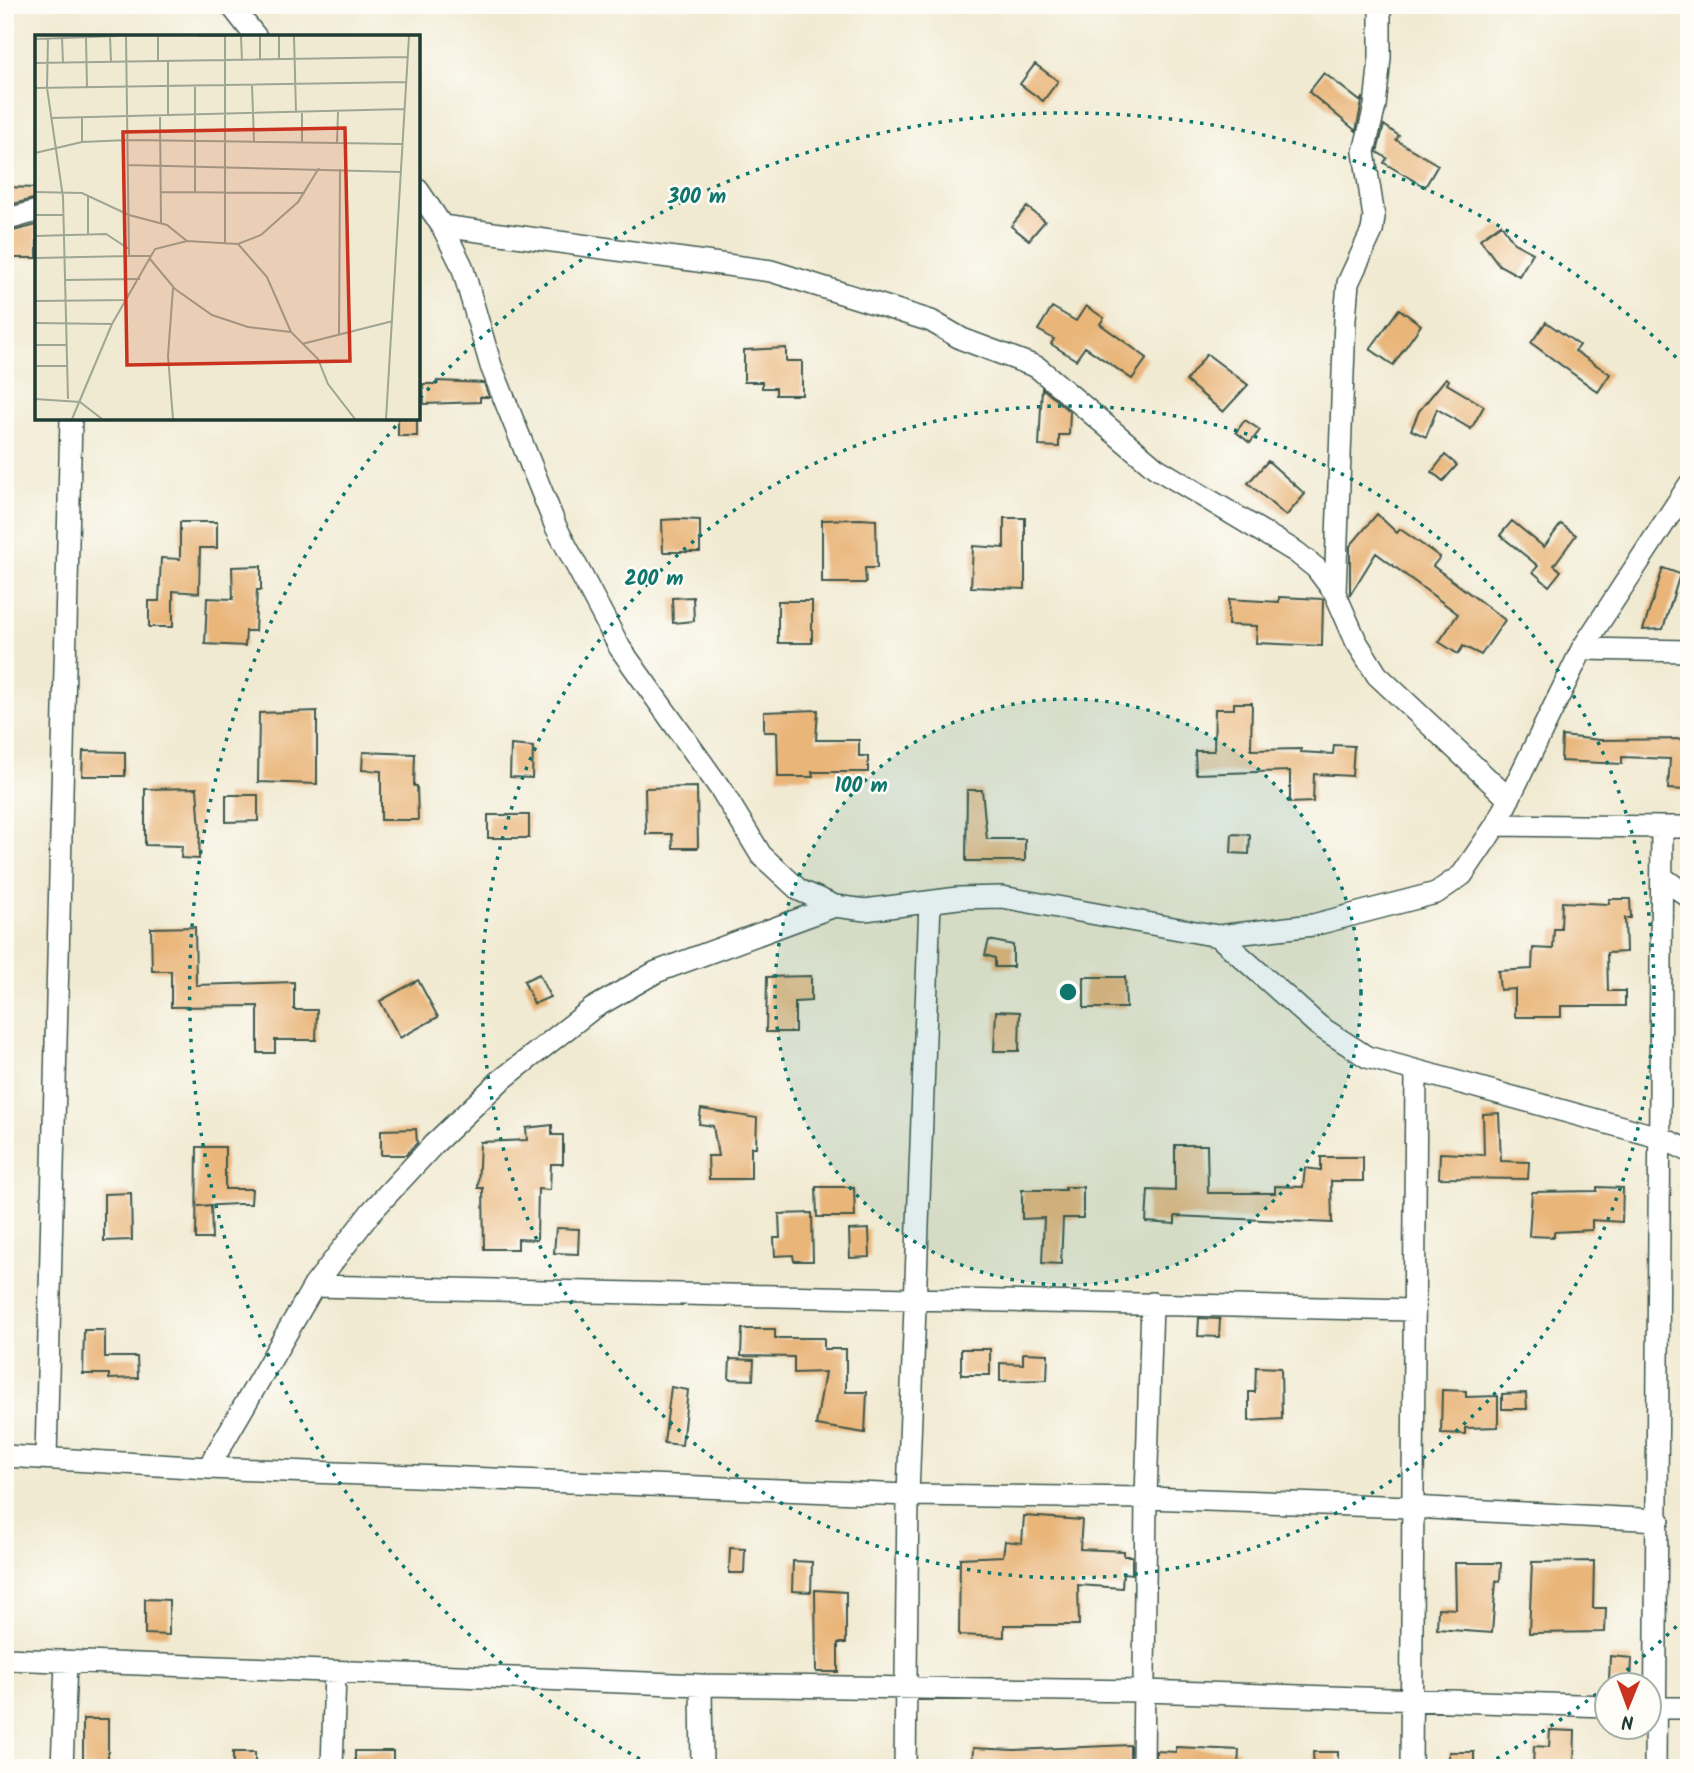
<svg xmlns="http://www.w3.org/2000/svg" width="1694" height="1773" viewBox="0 0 1694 1773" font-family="Kalam,sans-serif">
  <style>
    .building { fill: #e9b579 }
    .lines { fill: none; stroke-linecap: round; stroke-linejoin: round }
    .minor-casing { stroke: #3e574c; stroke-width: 24 }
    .minor { stroke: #fff; stroke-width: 21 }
    .ring { fill: none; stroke: #0f766e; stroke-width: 3.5; stroke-dasharray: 3.5 7 }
    .inset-road { fill: none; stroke: #9da593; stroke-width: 2 }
    .view { fill: #c8321e; fill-opacity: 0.15; stroke: #c8321e; stroke-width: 3.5 }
    .inset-edge { fill: none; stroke: #1f3d34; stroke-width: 3.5 }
    .centre { fill: #0f766e; stroke: #fdfcf7; stroke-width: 3.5 }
    .ring-label { font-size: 21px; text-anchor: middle; font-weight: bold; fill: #0f766e; stroke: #fdfcf7; stroke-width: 5; stroke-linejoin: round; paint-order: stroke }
  </style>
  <rect width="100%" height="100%" fill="#fdfcf7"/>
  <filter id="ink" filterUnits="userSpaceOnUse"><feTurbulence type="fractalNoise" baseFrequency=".0143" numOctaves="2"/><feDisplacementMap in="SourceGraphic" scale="14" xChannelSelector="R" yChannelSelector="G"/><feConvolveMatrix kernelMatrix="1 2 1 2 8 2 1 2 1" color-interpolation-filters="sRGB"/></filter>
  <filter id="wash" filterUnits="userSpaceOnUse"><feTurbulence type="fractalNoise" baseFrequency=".00686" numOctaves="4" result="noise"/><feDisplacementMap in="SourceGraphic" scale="28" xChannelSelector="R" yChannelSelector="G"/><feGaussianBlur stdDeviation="1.57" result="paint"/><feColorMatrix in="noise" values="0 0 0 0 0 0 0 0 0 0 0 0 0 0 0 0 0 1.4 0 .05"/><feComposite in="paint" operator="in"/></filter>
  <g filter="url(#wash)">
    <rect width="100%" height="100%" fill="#f1ead2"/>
    <g id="blocks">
      <!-- building -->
      <path class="building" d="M1035 64 1058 81 1043 101 1020 84Z
        M1324 73 1360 101 1363 97 1356 131 1309 92Z
        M1384 125 1399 136 1396 140 1438 165 1425 187 1384 163 1387 158 1377 152Z
        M5 187 37 188V198L5 206Z
        M1027 207 1045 221 1029 240 1011 226Z
        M1501 224 1514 243 1533 253 1519 276 1499 265 1480 239Z
        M37 225V258H5V233Z
        M1086 306 1104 318 1100 324 1147 358 1132 379 1085 347 1076 360 1051 344 1054 339 1038 330 1052 307 1076 321Z
        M1399 309 1421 325 1393 365 1370 349Z
        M1546 322 1579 345 1575 351 1610 374 1598 392 1531 343Z
        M786 348V361H802V395H776V388H762V382H744V350Z
        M1207 354 1248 385 1223 412 1186 381Z
        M1446 378 1449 380 1447 384 1484 406 1471 429 1437 409 1426 437 1411 430 1419 411Z
        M437 381 484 383 489 397H480V402L424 404 423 384H437Z
        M1042 388 1070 412 1069 435H1059V447L1039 446Z
        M398 418H417V436H398Z
        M1245 420 1260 430 1250 443 1236 432Z
        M1445 455 1457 465 1443 481 1432 472Z
        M1268 461 1305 494 1286 516 1248 483Z
        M1377 514 1397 533 1400 529 1440 557 1433 566 1505 620 1481 655 1463 646 1458 654 1439 642 1458 614 1376 553 1350 595V546Z
        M1004 518H1025V589L971 587 973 546 1004 548Z
        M678 519 700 520V552H663L662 520Z
        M860 519 876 520 877 568H865L866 583H822V520Z
        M1512 521 1544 547 1561 524 1576 535 1554 565 1561 571 1549 586 1533 572 1538 566 1500 535Z
        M180 522H217V548H200L199 593 173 591V627H149V601H159L161 558 180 559Z
        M261 566V590H257L255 631H246L245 646 205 644 207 598 233 599 232 567Z
        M1663 568 1680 574 1663 629 1643 630Z
        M693 597 694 621 673 623 672 598Z
        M1279 597 1323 599 1322 646 1256 643 1257 626 1228 625 1229 599 1279 602Z
        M778 601H812V643H778Z
        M1234 703H1252L1251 750 1301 749V752L1333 754 1334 745 1354 746 1352 776 1314 774 1313 802 1290 803V771L1196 774 1195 751H1214L1215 709H1234Z
        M818 710 816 740H859V756H868V772H812L813 777H778L777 732H764V712Z
        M317 711V784L258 782 259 713Z
        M1562 736 1600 740 1689 739 1686 790 1668 789 1670 759 1622 757V764L1561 761Z
        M511 745 533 747 532 778 510 777Z
        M83 751 125 752V776H82Z
        M363 752 415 754 414 786H417L418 820H381V771L362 770Z
        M697 787 698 848H673L672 834H646L645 788Z
        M197 788 200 830 199 859 181 858 182 846 145 845V789Z
        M967 790H982L987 839H1025V861H966Z
        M226 795H258V821L226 822Z
        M488 815H529V838H488Z
        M1232 834 1250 835 1249 854 1231 853Z
        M1609 899H1630L1631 918H1625L1626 952 1607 953 1608 991H1625V1006H1561V1017H1515V989L1500 990 1498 971 1532 969 1533 948 1553 949 1554 929H1561L1562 902 1609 904Z
        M195 927 196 985 294 982V1010H317L316 1040H275V1053H258V1006L171 1007V971H152L151 928Z
        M989 940 1013 945V967H995V958L985 955Z
        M539 974 550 997 534 1004 524 981Z
        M811 976V1001L795 1002V1032H766L767 977Z
        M1084 977H1125L1126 1008H1084Z
        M418 980 438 1017 400 1038 380 1001Z
        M996 1011 1020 1012 1019 1051H994Z
        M701 1109 757 1118 756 1147H751V1179H709L708 1156H718L713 1126 699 1124Z
        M1499 1113 1501 1161 1529 1162 1528 1179 1439 1178 1440 1153 1484 1155 1483 1114Z
        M552 1125V1135H563V1164H551L550 1190 538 1189 537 1240 518 1239V1249H484L483 1188H478L480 1142 527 1140 526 1128Z
        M416 1129 417 1143 406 1155H381V1130Z
        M1175 1145H1207L1208 1193H1275V1186L1303 1187 1305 1168 1321 1170V1157H1363V1181H1331L1332 1223 1175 1216V1224L1146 1222 1148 1190 1175 1191Z
        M197 1147H225V1189H252L251 1204H238L198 1206 211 1205 212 1239H196Z
        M816 1187H854L855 1217H817Z
        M1065 1187H1083V1218H1063L1061 1264 1042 1263 1044 1218 1022 1219V1190H1065Z
        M1597 1187 1623 1188 1622 1222 1592 1220V1230L1554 1232V1237L1529 1236 1532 1192 1597 1191Z
        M131 1193 132 1240 104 1241V1194Z
        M812 1213 813 1261H794L793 1255 775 1256 774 1238H780L779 1214Z
        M556 1228 579 1229 578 1254 554 1253Z
        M869 1229 870 1257 850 1258 849 1230Z
        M1199 1318 1220 1319 1219 1337 1198 1336Z
        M742 1329H775V1338H824V1349H846V1392H867L865 1433 816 1425 825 1372 794 1373V1357L741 1356Z
        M84 1330H105V1357H137L138 1378 109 1379V1374H83Z
        M961 1349H990V1375H961Z
        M1023 1353 1048 1354 1047 1380 1000 1381V1363L1023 1364Z
        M730 1359 754 1360 753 1380 729 1379Z
        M1256 1367 1281 1368 1282 1419 1249 1421V1392H1255Z
        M671 1387 688 1390 682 1445 664 1443Z
        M1442 1390 1466 1391V1397L1498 1396V1427L1465 1428V1434L1441 1433Z
        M1526 1393 1527 1409H1502V1394Z
        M1024 1516 1082 1520 1080 1549 1124 1551V1556H1132V1574L1123 1573 1122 1588 1078 1585 1079 1625H1004V1637L959 1635 960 1558 1003 1556 1005 1541 1022 1543Z
        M730 1548 745 1549 744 1573H729Z
        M793 1561 812 1562 811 1592 792 1591Z
        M1594 1561 1593 1608H1606L1605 1632 1529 1633 1532 1562Z
        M1455 1563H1501L1500 1581H1496L1492 1633 1437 1629 1438 1608 1456 1609Z
        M815 1590 846 1592V1643H838V1672H816Z
        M145 1599 169 1600V1635L145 1634Z
        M1610 1656 1632 1658 1631 1682 1609 1681Z
        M83 1719H108V1768H83Z
        M1550 1730 1575 1731 1574 1765 1533 1768 1534 1746 1549 1747Z
        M1130 1745V1768H972L973 1748 1014 1750Z
        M1176 1747 1239 1750 1238 1768H1156V1751L1176 1752Z
        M355 1751H393V1768H355Z
        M233 1752H255V1768H233Z
        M1313 1752H1338V1768H1314Z
        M1449 1752H1474V1768H1449Z"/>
    </g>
  </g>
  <g filter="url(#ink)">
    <use href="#blocks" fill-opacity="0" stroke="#3e574c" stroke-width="2"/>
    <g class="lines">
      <defs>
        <path id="minor" d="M231 5 256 37
          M418 190 442 226 462 266 491 366 556 527 620 648 722 791 761 855 799 890 835 906 865 910 958 898 1002 897 1218 936 1313 925 1436 893 1462 875 1496 825 1582 649 1689 485
          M5 220 37 211
          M442 226 771 271 931 321 962 339 1037 367 1156 468 1296 552 1316 568 1335 593 1356 641 1377 675 1509 799
          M1335 593 1345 319 1348 283 1372 231 1374 217 1364 152 1375 106 1380 58V5
          M1582 649 1689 651
          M1496 825 1662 827
          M1662 877 1689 897
          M1218 936 1319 1026 1367 1057 1662 1138 1689 1151
          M314 1286 1413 1310
          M5 1456 208 1468 908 1495 1146 1498 1411 1507 1659 1520
          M46 1458 71 418
          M208 1468 314 1286 371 1212 434 1144 500 1081 592 1009 656 972 835 906
          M5 1659 701 1685 1144 1691 1606 1706
          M701 1685 702 1768
          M1648 1708H1689
          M62 1768 66 1662
          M332 1768 335 1672
          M905 1768 908 1495 930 902
          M1143 1768 1146 1498 1152 1303
          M1411 1768 1416 1072
          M1655 1768 1662 827H1689"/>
      </defs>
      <!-- minor casing -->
      <use href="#minor" class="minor-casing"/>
      <!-- minor -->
      <use href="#minor" class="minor"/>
    </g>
  </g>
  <!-- distance rings -->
  <circle cx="1068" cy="992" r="293" fill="#0f766e" fill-opacity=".12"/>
  <g class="ring">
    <circle cx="1068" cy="992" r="293"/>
    <circle cx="1068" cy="992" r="586"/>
    <path d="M1684 1619A879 879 0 0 1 1487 1764M649 1764A879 879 0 0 1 400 421M420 398A879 879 0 0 1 1684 365"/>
  </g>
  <!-- overview -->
  <g transform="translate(35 35)">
    <rect width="385" height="385" fill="#f1ead2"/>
    <path class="inset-road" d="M75 1 76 27M123 1V27M163 1H192M190 1V209M206 1 207 26M225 1V25M244 1V25M259 1 261 78M51 2 52 53M13 3 12 53 28 162 33 364M27 3 28 28M0 4 83 1M133 27V81M0 28 372 22M217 50 219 106M160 52V157M0 53 372 47M47 82V107M125 82 126 188M16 83 370 74M267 107V78M302 108 303 77M0 118 47 107 93 105 367 109M93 130 366 137M0 157 47 158 94 180 132 190 152 206M126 157 270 158M0 180H29M53 199V161M0 201 71 199 94 214M203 209 232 242 256 297 283 324 293 349 320 384M94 221H116M0 223 94 221 91 1M115 224 140 254 177 280 213 292 256 297M30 245 105 244M0 266 92 265M0 288 77 289M304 300 305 134M267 309 358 286M0 310H32M0 331H32M0 364 45 367 67 384M37 384 77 289 120 214 152 206 203 209 226 200 263 167 284 133M138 384 133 321 138 253M351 384 374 1"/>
    <path class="view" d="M310 93 315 326 92 330 88 97Z"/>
    <rect width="385" height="385" class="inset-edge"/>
  </g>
  <circle cx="1068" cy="992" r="10" class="centre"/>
  <g class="ring-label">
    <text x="697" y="203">300 m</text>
    <text x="654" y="585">200 m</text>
    <text x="861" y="792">100 m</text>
  </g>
  <!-- margin -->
  <rect width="1694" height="1773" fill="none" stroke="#fdfcf7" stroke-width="28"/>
  <!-- north arrow -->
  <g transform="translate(1628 1706) rotate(181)"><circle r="33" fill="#fdfcf7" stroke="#a4b0a9" stroke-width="2"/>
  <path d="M0-5L12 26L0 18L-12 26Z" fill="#c8321e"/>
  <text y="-10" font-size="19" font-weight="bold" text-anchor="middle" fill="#1f3d34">N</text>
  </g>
</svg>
